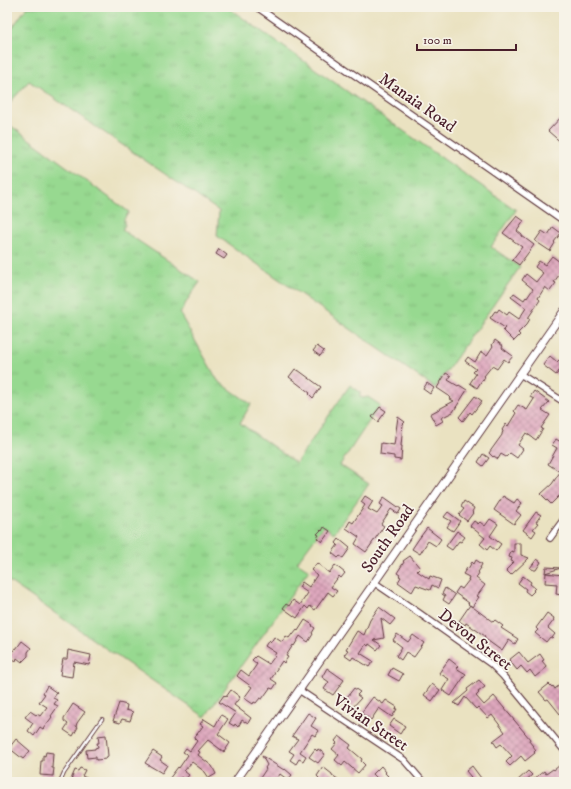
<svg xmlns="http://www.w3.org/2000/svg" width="571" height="789" viewBox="0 0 571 789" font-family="'IM FELL DW Pica',serif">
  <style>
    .grass { fill: url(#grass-tufts); stroke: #707c5e }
    .building { fill: url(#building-cross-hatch) }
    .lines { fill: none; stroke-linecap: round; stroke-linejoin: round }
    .service-casing { stroke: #623c42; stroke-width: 4.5 }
    .minor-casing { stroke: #623c42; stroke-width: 8 }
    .tertiary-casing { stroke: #623c42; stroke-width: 9 }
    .service { stroke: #fff; stroke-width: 2.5 }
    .minor { stroke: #fff; stroke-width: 5.5 }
    .tertiary { stroke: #fff; stroke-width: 7 }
    .labels { text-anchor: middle; stroke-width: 3.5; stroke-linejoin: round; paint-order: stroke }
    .street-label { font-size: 17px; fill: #4a1f2b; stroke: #f7f3e8 }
  </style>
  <defs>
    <pattern id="grass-tufts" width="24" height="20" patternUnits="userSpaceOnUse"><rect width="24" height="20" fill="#97d990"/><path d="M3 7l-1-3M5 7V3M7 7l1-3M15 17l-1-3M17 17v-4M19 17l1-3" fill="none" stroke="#84ba7c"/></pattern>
    <pattern id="building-cross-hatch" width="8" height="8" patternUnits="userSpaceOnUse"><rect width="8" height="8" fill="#dea7bd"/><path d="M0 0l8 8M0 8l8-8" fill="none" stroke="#b6879a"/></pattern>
  </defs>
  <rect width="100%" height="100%" fill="#f7f3e8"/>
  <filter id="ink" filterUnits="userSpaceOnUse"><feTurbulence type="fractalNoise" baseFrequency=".025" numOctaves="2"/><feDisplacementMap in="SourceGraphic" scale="8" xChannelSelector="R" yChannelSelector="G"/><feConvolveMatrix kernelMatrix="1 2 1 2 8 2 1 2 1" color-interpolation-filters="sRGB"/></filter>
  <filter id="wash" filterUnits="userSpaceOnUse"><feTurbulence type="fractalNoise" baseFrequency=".012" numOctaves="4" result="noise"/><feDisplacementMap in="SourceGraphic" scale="16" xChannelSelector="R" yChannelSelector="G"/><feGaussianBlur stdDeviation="0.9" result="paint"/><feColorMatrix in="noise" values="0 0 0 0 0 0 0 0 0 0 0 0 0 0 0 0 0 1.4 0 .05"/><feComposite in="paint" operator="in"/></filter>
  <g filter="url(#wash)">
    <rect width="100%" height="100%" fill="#eae2c1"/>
    <!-- grass -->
    <path class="grass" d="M27 7H227L516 210 491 247 520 267 435 388 217 236 219 211 29 81 7 106V35Z
      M7 123 129 212 124 219V223L125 225 122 230 200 282 188 299 180 314 218 381 251 404 240 423 296 463 350 385 360 392V397L363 398 368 397 380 405 340 465 369 484 334 533 324 526 297 562 309 570 205 717 7 580Z"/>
    <g id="blocks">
      <!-- building -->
      <path class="building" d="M564 114V145L548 131Z
        M517 216 524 221 517 231 522 235V236L534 245 519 265 512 260 522 247 503 233Z
        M553 227 561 233 554 242 555 243 550 251 535 241 542 231 548 235Z
        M219 249 227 255 224 259 216 254Z
        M552 256 564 265V268L554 282 556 283 550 291 545 287 538 298 540 300 528 318 530 319 527 324 518 333 520 335 514 341 503 330 505 328 490 318 495 311 497 312 499 309 507 315 509 312 519 319 526 308 511 297 514 293 524 300 526 297 527 298 533 289 522 280 526 274 536 282 543 273 535 267 539 261 545 265Z
        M495 340 503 346 502 348 513 356 508 362 504 359 497 369 492 366 484 376 485 377 483 381 482 380 477 388 470 383 476 374 473 372 476 369 465 361 468 357 475 362 481 352 487 355 493 346 492 345Z
        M317 346 324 351 320 356 313 351Z
        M550 356 557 362 559 360 564 363V365L556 375 543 365Z
        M295 369 298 371V370L321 387 313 398 309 394 310 393 289 377Z
        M446 373 451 376 448 380 458 386 459 385 467 390 453 412 441 418 443 421 436 425 430 414 454 401 450 399 451 398 449 396 437 388Z
        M427 383 434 388 430 394 423 389Z
        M534 391 549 402 542 410 550 415 541 428 543 429 536 440 526 433 518 445 523 449 517 458 510 453 506 457 501 454 498 459 494 456 493 457 489 453 502 435V434L503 431 502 430 506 424 508 426 516 413 514 411 518 405 527 410 534 399 530 397Z
        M475 396 482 401 472 414 470 412 463 421 459 417Z
        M380 407 386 411 378 422 372 417Z
        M398 417 405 422 403 424 401 446H402L401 460 394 459V456L380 454 381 443 394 445Z
        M556 439 564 444V491L551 504 541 494 552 484 560 472 548 464 557 448 552 445Z
        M483 454 489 458 483 466 478 462Z
        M365 496 373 501 368 509 377 514 383 506 380 504 384 497 401 509 398 514 391 509 381 524 384 526 366 552 355 544 359 537 346 528 350 521 353 523 365 505 361 502Z
        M503 496 514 503 517 499 522 503 516 511 521 515 514 524 494 510Z
        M464 501 474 508 472 512 473 513 467 521 459 515 464 509 461 507Z
        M448 512 460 521 453 531 447 527 451 521 444 517Z
        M536 512 541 515 536 522 538 523 533 529 536 531 532 537 523 530Z
        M490 519 498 524 490 536 501 544 496 551 490 546 487 550 480 544 485 538 470 526 474 521 478 524 480 522 485 526Z
        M324 527 330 531 322 542 317 538 319 535 317 534 321 530 322 531Z
        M427 528 441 539 436 546 428 541 420 554 412 549 418 540Z
        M457 531 465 537 461 542 459 541 452 550 446 546Z
        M339 539 350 548 343 558 340 556 338 558 332 553 338 545 336 543Z
        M514 543H521V555L529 558 511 575 506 570 514 562 511 561 512 558 509 557 511 551 514 552Z
        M410 556 420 568 417 571 429 579 430 576 441 580 438 588 432 585 430 590 416 585 412 592 398 582 401 577 399 576 400 575 397 573 404 562 403 561Z
        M537 559 541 562 536 570H534L530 568Z
        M476 560 482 564 480 568H481L478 572 479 573 476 578 485 585 477 596 479 597 472 607 468 604 469 603 455 593 459 587 462 589 469 580H468L469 577 463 574 467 568 468 569 472 562 474 564Z
        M317 563 329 573 335 565 345 573 341 578 339 576 331 587 337 591 333 596 328 592 315 610 310 606 308 609 305 606 297 618 283 608 286 604 289 606 293 600 300 605 308 593 299 587 302 582 309 587 317 575 311 570Z
        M546 567 561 568 545 573Z
        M546 573 563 575 561 595 556 594 557 584 545 583Z
        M523 576 531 582 530 584 535 588 533 590 534 591 530 595 525 591 526 589 518 583Z
        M445 588 455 595 449 604 443 600 445 596 442 594Z
        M470 605 493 622 495 620 503 626 501 628 518 639 515 644 509 640 502 651 484 638 485 636 466 623 465 625 459 621Z
        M379 607 395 619 390 625 381 618 384 638 374 640 381 645 377 650 369 644 368 646 366 644 360 653 373 661 369 667 353 657 351 660 344 655 348 650 346 649 357 631 364 635 370 620Z
        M547 613 554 618 553 620H554L548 628 555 634 552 638 550 637 546 642 535 633 538 630 536 628Z
        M305 620 313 625 312 626 315 628 312 633 313 634 308 642 300 636 294 646 293 645 286 656 288 657 284 663 282 661 274 673H275L271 679 277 683 273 689 270 688 262 699 260 698 256 703 254 702 253 704 244 698 252 687 237 676 241 670 249 676 257 664 252 660 256 656 269 664 275 656H274L276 653 265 646 269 640 271 642 274 637 282 642 286 636 289 638 292 634 293 635 297 630 298 631Z
        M397 634 408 642 413 635 424 643 414 657 406 652 401 660 396 656 402 647 393 640Z
        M22 641 31 648 28 652V656L22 662 17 658 16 661 10 657 15 648 16 649Z
        M68 650 91 655 89 665 74 662 72 677 60 675 63 659H67Z
        M519 652 528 663 540 654 544 660 542 661 547 667 535 677 530 670 527 673 521 666 517 670 509 660Z
        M449 659 458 666 456 668 466 674 451 696 442 690 449 679 439 673Z
        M327 668 344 680 333 695 324 689 329 682 322 677Z
        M392 668 403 674 399 681 388 675Z
        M479 680 485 687 478 692 479 693 476 696 484 705 494 696 530 739 529 741 536 750 534 752 535 753 525 761 521 756 510 766 506 762 512 756 501 744 497 747 493 741 505 732 492 715 488 718 478 707 476 709 465 697 459 706 454 703 468 691 467 689Z
        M564 681V719L548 699 546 700 539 692 549 684 552 687 553 686 555 689Z
        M432 684 440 690 432 701 424 695Z
        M47 686 57 693 53 698 57 700 54 704 58 706 51 716 52 717 43 729 40 727 34 736 28 731 33 723 25 717 30 711 36 715 37 714 40 716 47 707 39 702 45 694 43 693Z
        M354 688 360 692 357 695 361 698 352 708 344 701Z
        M231 690 240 697 234 705 251 718 248 723 245 721V722L242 720 238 727 235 724 234 726 229 723 236 713 219 702 224 695 226 697Z
        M373 697 383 704 386 700 397 707 395 709H397L392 717 379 708 371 720 361 713Z
        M119 703 127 705 126 710 133 712 130 721 122 719 120 723 113 721Z
        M73 704 85 712 77 723 76 726 78 727 73 736 64 730 68 724 64 721V718Z
        M308 713 316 718 311 726 319 731 315 736 312 734 300 752 306 756 303 761 299 759 296 764 290 760 294 754 289 751 298 739 292 736Z
        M221 715 228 719 218 734 230 743 224 752 208 740 198 751 200 752 198 755 212 766 216 774 209 778 205 772 192 762 184 771 189 775 185 780 181 777 178 782H173L169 779 178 767 179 768 188 755 183 752 186 748 190 751 197 741 194 738 203 726 200 724 204 719 215 726Z
        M394 719 405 726 400 734 389 726Z
        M106 735 108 756 106 759 96 760V757L87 758 86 750 95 749V748L98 747 97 743H99L98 736Z
        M339 736 351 745 349 748 362 759 361 761 365 765 358 773 345 762 342 766 335 760 339 755 332 749 337 743 335 741Z
        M16 739 30 751 23 759 9 748Z
        M315 749 317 751 318 749 325 754 318 763 309 757Z
        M153 751 162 757 160 760 167 765 162 773 145 763Z
        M46 752 53 753 52 768H54L53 776 40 775 41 761H43V755L45 756Z
        M262 756 284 770 285 769 292 775 288 780 280 774 275 782H260L262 779 260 778 266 769 265 768 267 765Z
        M560 765 564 769V777L557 782H530L544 771 546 774 553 769 554 770Z
        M381 766 386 772 385 773 388 776 383 782H381L373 774Z
        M472 766 481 778 477 782H475L466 771Z
        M323 767 332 774V775L342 782H316L319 778 317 776Z
        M80 768 85 770 82 776 95 782H70L75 770 78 771Z
        M528 771 532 775 524 782H516Z"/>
    </g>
  </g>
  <g filter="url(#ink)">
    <use href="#blocks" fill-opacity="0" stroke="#623c42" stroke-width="1"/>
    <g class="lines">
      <defs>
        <path id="service" d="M60 782 64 773 102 719"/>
        <path id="minor" d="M257 7 564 221
          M520 374 564 402
          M550 538 564 519
          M375 583 419 613 491 664 503 676 564 750
          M299 690 404 760 423 782"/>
        <path id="tertiary" d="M235 782 564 311"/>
      </defs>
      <!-- service casing -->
      <use href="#service" class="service-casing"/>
      <!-- minor casing -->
      <use href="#minor" class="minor-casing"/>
      <!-- tertiary casing -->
      <use href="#tertiary" class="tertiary-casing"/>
      <!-- service -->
      <use href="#service" class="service"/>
      <!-- minor -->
      <use href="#minor" class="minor"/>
      <!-- tertiary -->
      <use href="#tertiary" class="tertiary"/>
    </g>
  </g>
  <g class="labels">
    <!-- street labels -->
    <g class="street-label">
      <text transform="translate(418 102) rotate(35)" y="6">Manaia Road</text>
      <text transform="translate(387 538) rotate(-55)" y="6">South Road</text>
      <text transform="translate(476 639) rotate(38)" y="6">Devon Street</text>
      <text transform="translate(371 722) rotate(34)" y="6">Vivian Street</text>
    </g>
  </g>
  <!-- margin -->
  <rect width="571" height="789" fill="none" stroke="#f7f3e8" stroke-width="24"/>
  <!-- scale -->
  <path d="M417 44v6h99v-6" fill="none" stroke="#4a1f2b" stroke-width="2"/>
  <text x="423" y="44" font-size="12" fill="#4a1f2b" stroke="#f7f3e8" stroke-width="3" paint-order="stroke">100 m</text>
</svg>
